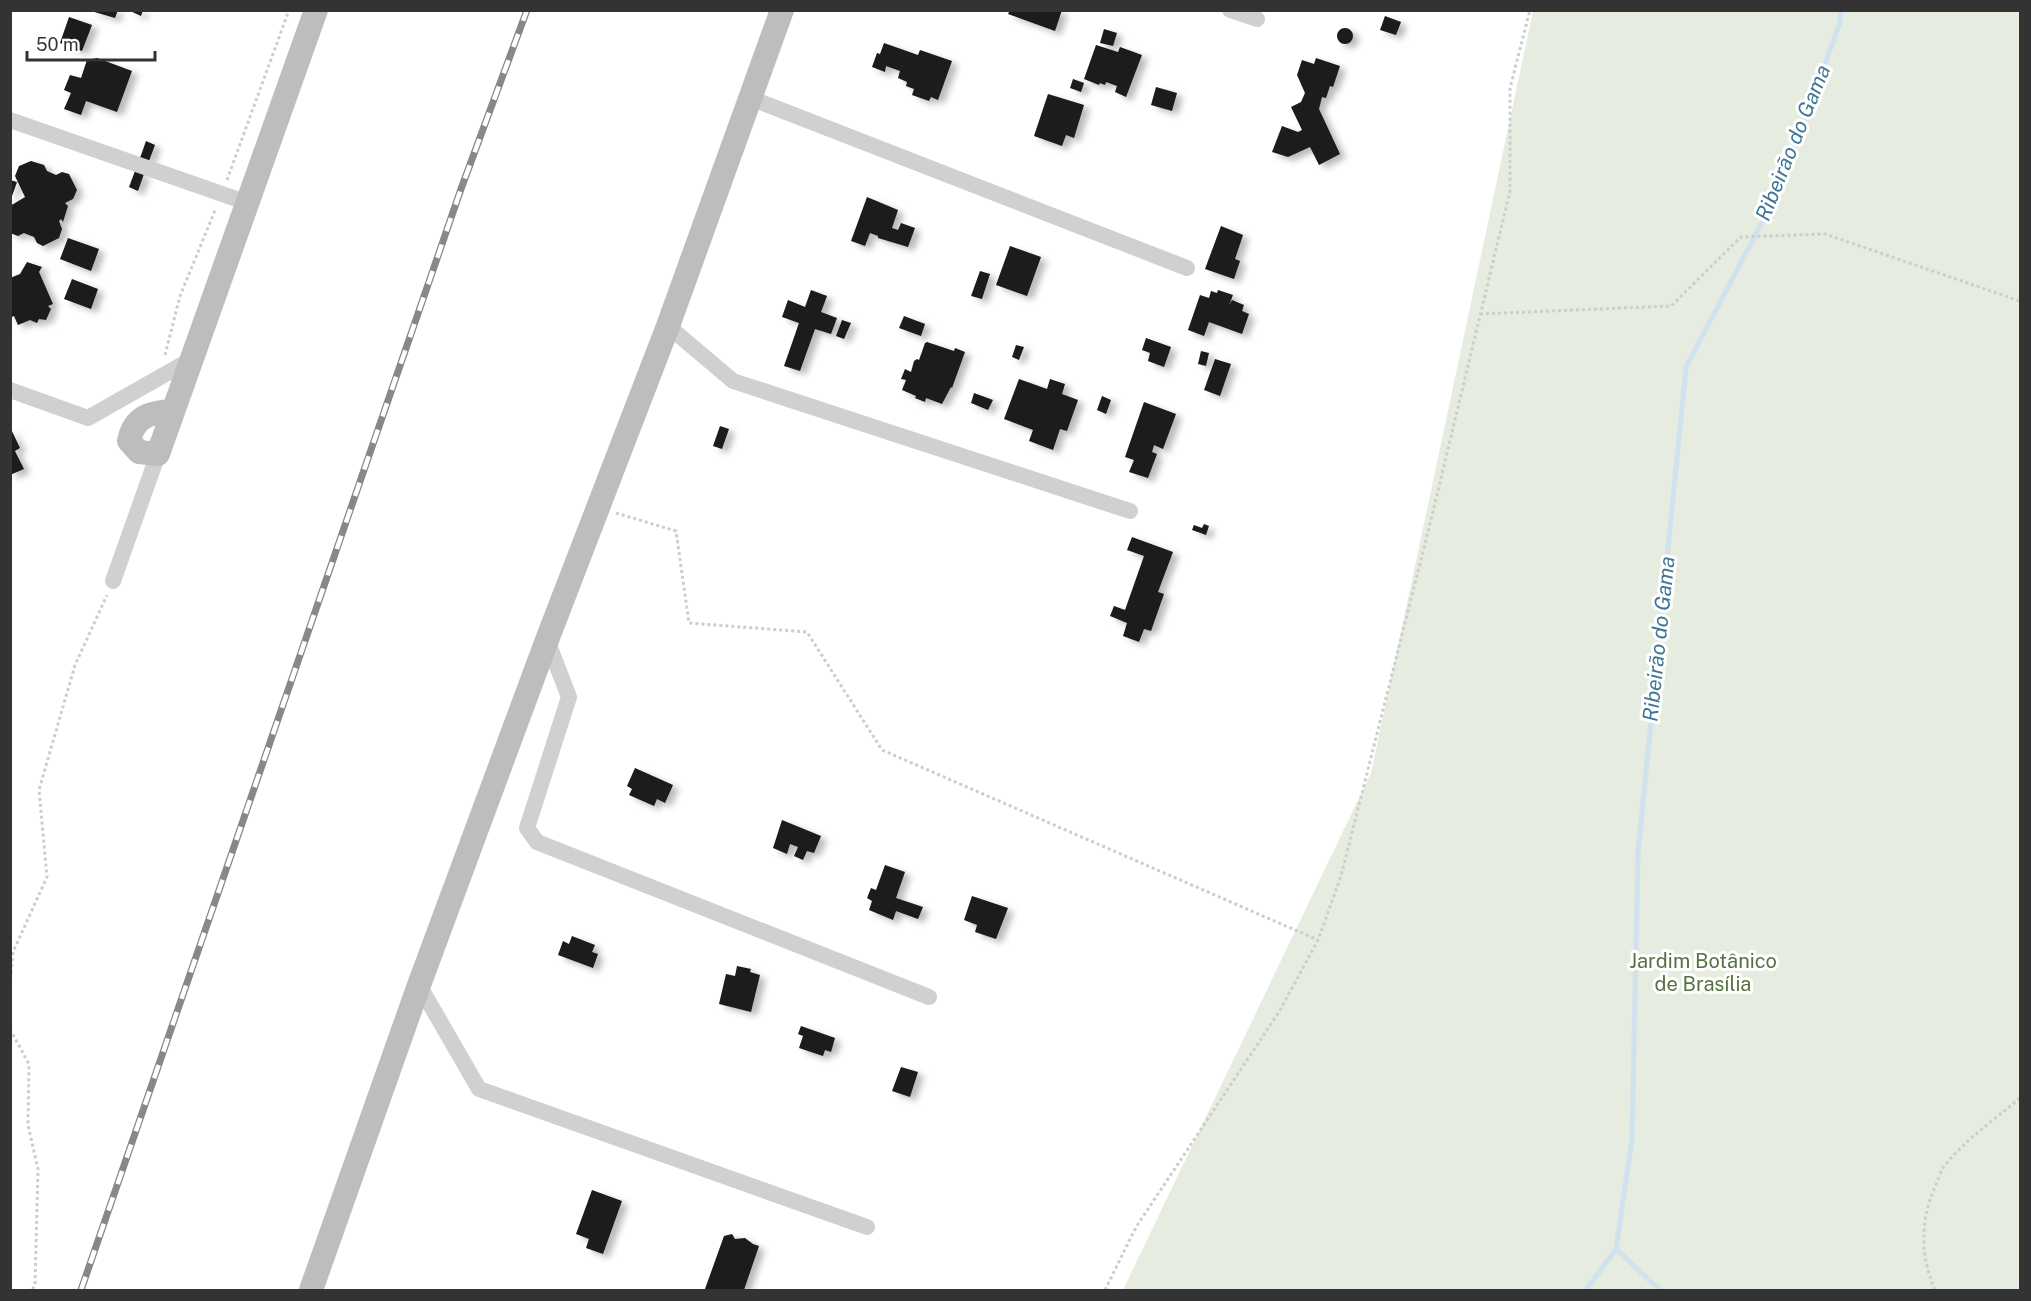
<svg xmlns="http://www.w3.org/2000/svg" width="2031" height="1301" viewBox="0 0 2031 1301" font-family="'Public Sans',sans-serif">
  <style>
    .green { fill: #e6ecdf }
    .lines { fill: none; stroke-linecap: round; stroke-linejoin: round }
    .stream { stroke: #cfe2ee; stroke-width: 5 }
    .building { fill: #1a1a1a; filter: url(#shadow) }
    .path { stroke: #cdcdcd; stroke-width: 3; stroke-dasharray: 3 3; stroke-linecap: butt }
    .street { stroke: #d0d0d0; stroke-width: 16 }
    .secondary { stroke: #bdbdbd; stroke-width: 24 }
    .rail-casing { stroke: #888; stroke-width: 7 }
    .rail { stroke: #fff; stroke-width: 4.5; stroke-dasharray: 14; stroke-linecap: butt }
    .labels { text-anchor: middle; stroke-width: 6; stroke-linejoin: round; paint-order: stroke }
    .park-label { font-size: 20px; fill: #56703f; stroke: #fff }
    .water-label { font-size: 21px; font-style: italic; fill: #3f7597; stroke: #fff }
  </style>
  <defs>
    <filter id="shadow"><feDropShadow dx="6" dy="4" stdDeviation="3" flood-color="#0004"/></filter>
  </defs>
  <rect width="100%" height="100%" fill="#fff"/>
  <!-- green -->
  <path class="green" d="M1533 11H2020V1290H1123L1371 773Z"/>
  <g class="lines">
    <!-- stream -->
    <path class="stream" d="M1616 1249 1660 1290
      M1586 1290 1616 1249 1632 1139 1638 853 1686 367 1778 192 1840 23 1841 10"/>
  </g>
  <!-- building -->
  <path class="building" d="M118 10 115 18 91 11V10Z
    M128 10H143L141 16Z
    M1010 10H1062L1055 31 1008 14Z
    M1385 16 1401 22 1396 35 1380 30Z
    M69 17 92 25 82 51 60 43Z
    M1337 36a8 8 0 1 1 16 0a8 8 0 1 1-16 0Z
    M1104 29 1117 33 1113 46 1100 43Z
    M884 43 918 55 920 50 952 61 938 100 931 97 929 101 912 95 914 89 906 86 907 82 898 78 900 71 886 66 885 72 872 67 877 53 880 54Z
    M1096 45 1118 52 1120 47 1142 55 1126 97 1115 92 1117 86 1106 82 1105 85 1100 83 1099 85 1084 79Z
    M97 58 132 71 117 112 86 101 81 115 64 109 71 93 64 90 70 75 81 78 87 60Z
    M1316 58 1340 66 1333 87 1330 86 1326 98 1322 97 1319 109 1340 154 1319 165 1310 147 1288 157 1272 152 1282 126 1298 132 1302 130 1291 107 1301 102 1305 93 1297 75 1302 60 1314 64Z
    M1073 79 1084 83 1081 92 1070 88Z
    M1156 87 1177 93 1172 111 1151 105Z
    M1048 94 1084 105 1074 138 1066 135 1062 146 1034 136Z
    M146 141 155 145 149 161 140 158Z
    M31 161 44 165 47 171 56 175 62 172 69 174 77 190 73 199 65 203 68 206 63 222 61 219 59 221 62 229 59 238 43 246 37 243 34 237 24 233 18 236 10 233V206L25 197 15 176 19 166Z
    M135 171 144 174 138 191 129 187Z
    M10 180 17 182 11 199H10Z
    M867 197 898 210 892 228 898 230 901 223 915 228 908 247 878 238V236L870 233 865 246 851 241Z
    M1221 226 1243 235 1235 259 1240 261 1234 279 1205 269Z
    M68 238 99 249 91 271 60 259Z
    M1010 246 1041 257 1027 296 996 285Z
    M27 262 42 267 39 272 53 304 48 306 51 309 46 320 39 319 37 323 30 320 18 325 14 316 10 318V278L20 274Z
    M980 271 990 274 982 299 971 296Z
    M72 279 98 289 91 309 64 299Z
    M811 290 827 296 821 312 837 318 831 334 815 329 800 371 784 366 799 323 782 317 788 300 805 307Z
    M1218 290 1233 295 1229 305 1232 300 1244 305 1242 311 1249 314 1242 334 1209 322 1204 336 1188 330 1200 295 1209 298 1211 291 1217 293Z
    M904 316 925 324 921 336 899 328Z
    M842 320 851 323 844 339 836 336Z
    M1146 338 1171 347 1164 367 1148 361 1150 353 1142 350Z
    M927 342 954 351 955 348 965 352 952 388 951 387 942 404 926 398 925 402 915 398 916 396 902 390 906 380 901 379 905 369 911 372 914 361 917 359 919 360 925 343Z
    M1016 345 1024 347 1019 360 1012 357Z
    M1201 351 1209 353 1206 366 1198 364Z
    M1215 359 1231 364 1220 396 1204 390Z
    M1019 379 1047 389 1050 379 1065 384 1062 394 1078 400 1067 431 1060 429 1053 450 1029 441 1033 430 1004 419Z
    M974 393 993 400 988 410 971 403Z
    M1102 396 1111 400 1106 414 1097 410Z
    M1144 402 1176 414 1163 449 1154 445 1152 452 1157 454 1148 478 1129 472 1134 460 1125 457Z
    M720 426 729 429 722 449 713 446Z
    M10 427 20 448 15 451 24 469 10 475Z
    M1204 524 1209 526 1206 535 1192 530 1194 525 1202 528Z
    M1132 537 1173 552 1158 592 1164 594 1151 631 1144 629 1139 642 1123 636 1127 623 1110 616 1114 606 1125 610 1144 556 1127 550Z
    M635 768 673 785 665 803 657 799 654 806 629 795 632 789 627 786Z
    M782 820 821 836 814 853 807 851 803 860 794 856 798 847 790 844 787 854 773 848Z
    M885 865 905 872 896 898 923 907 918 919 896 911 893 920 869 910 872 901 867 898 871 888 876 890Z
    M972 896 1008 908 996 939 975 932 977 925 964 920Z
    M572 936 595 945 592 952 598 954 593 968 558 955 563 941 569 944Z
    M737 966 751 969 750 972 760 975 751 1012 719 1004 726 974 735 976Z
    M801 1026 835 1038 831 1052 825 1050 823 1056 799 1048 803 1036 798 1034Z
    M901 1067 918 1072 910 1097 892 1091Z
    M592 1190 622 1201 603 1254 586 1248 589 1239 576 1234Z
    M732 1234 735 1239 745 1238 753 1244 759 1246 744 1290H706L705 1289 724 1236Z"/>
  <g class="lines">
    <!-- path -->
    <path class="path" d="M227 180 289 10
      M1480 314 1671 306 1741 237 1825 234 2020 301
      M165 355 180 296 216 208
      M616 513 676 531 689 623 807 632 882 750 1318 940
      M10 985 13 952 47 877 39 790 75 665 107 595
      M10 1029 29 1064 28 1125 38 1169 35 1285 32 1290
      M1105 1290 1136 1227 1279 1012 1318 940 1341 876 1429 528 1510 191V88L1530 10
      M1935 1290C1920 1256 1920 1221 1935 1187 1938 1181 1940 1172 1944 1166 1965 1140 1994 1120 2020 1098"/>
    <!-- street -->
    <path class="street" d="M1230 10 1257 19
      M750 98 1187 268
      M10 120 248 203
      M668 326 733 381 1130 511
      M10 390 88 418 192 359
      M113 581 158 454
      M547 640 569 697 527 828 537 842 929 997
      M419 985 479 1089 867 1227"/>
    <!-- secondary -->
    <path class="secondary" d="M173 411C151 412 134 416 129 441L139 452 158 454 316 10
      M311 1290 419 985 547 640 668 326 782 10"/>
    <defs>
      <path id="rail" d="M81 1290 461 189 527 10"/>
    </defs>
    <!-- rail casing -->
    <use href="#rail" class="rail-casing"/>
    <!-- rail -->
    <use href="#rail" class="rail"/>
  </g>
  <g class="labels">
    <!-- park labels -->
    <g class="park-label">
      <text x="1703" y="968">Jardim Botânico<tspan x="1703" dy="23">de Brasília</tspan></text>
    </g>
    <!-- water labels -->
    <g class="water-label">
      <text transform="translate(1793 143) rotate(-68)" y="7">Ribeirão do Gama</text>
      <text transform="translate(1659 639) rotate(-84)" y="7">Ribeirão do Gama</text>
    </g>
  </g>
  <!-- border -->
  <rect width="2031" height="1301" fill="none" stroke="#333333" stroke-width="24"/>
  <!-- scale -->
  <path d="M27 51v9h128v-9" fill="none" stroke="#333333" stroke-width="3"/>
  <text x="36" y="51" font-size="18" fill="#333333" stroke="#ffffff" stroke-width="4.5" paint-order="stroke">50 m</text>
</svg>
